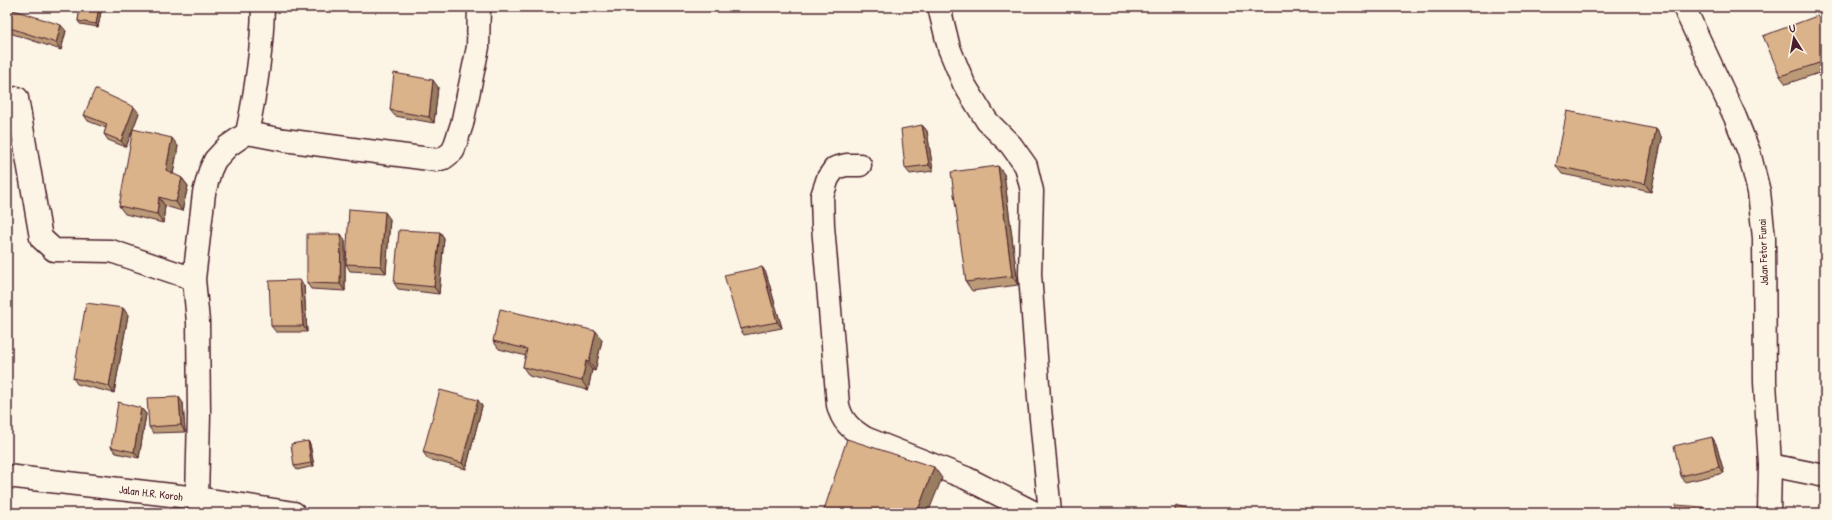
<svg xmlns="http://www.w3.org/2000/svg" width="1832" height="520" viewBox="0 0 1832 520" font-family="'Patrick Hand',sans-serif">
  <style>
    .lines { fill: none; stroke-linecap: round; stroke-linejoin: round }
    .street-casing { stroke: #4a1f2b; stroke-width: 25 }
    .secondary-casing { stroke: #4a1f2b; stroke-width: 25 }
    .street { stroke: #fcf5e5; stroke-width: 22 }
    .secondary { stroke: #fcf5e5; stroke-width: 22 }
    .wall { fill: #bb9a78; stroke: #4a1f2b }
    .shaded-wall { fill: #997d61; stroke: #4a1f2b }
    .building { fill: #dab38b; stroke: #4a1f2b }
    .labels { text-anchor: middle; stroke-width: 4; stroke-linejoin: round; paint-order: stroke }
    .street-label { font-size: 11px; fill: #4a1f2b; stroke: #fcf5e5 }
  </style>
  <rect width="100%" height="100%" fill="#fcf5e5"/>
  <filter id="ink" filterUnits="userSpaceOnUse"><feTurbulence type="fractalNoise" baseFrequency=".025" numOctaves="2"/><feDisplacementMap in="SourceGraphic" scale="8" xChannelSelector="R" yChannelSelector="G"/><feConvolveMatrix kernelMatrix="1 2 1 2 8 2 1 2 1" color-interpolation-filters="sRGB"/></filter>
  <g filter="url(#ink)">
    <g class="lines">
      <defs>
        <path id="street" d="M263 7C262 50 256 91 247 133L284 140 437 160 444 158 453 151 462 124 478 47 479 7
          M939 7 949 48 964 84 987 121 1011 145 1026 166 1032 191 1030 274 1039 398 1050 513
          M17 98 41 238 54 250 111 251 194 279
          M860 165H846L835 168 828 178 822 196 823 226 838 405C842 422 851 429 865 438L966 478 1035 513
          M1770 465 1825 476
          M197 498 199 414 198 322 194 279 204 193 210 171 215 160 228 146 247 133"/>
        <path id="secondary" d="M1684 7 1735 117 1749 152 1759 192 1764 238 1765 382 1770 465 1769 513
          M7 476 197 498 294 513"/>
      </defs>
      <!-- street casing -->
      <use href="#street" class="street-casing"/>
      <!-- secondary casing -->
      <use href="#secondary" class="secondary-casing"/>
      <!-- street -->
      <use href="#street" class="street"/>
      <!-- secondary -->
      <use href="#secondary" class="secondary"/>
    </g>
    <!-- wall -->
    <path class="wall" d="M80 7H102L98 27 80 24 78 21Z
      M7 8 66 31 61 50 7 32Z
      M1825 13V71L1786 84 1780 76Z
      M438 87 434 123 395 116 390 110Z
      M139 113 126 147 108 140 104 134 106 128 88 121 84 115Z
      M922 125 927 131 933 171 910 174 905 168Z
      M1656 129 1662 138 1651 192 1562 174 1556 166Z
      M178 146 173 174 182 178 188 186 182 211 165 206 163 223 125 214 119 206Z
      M1004 174 1018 285 972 291 966 282Z
      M390 219 386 273 350 271 346 264Z
      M440 232 444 238 439 294 398 289 394 283Z
      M345 240V291L311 289 307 283Z
      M762 267 766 273 782 328 744 335 740 329Z
      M304 286 307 332H276L271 326Z
      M123 308 128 315 114 393 77 384 73 378Z
      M602 340 595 371 592 370 588 390 529 376 523 367 526 356 499 349 493 341Z
      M183 403 185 432 153 433 149 427Z
      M482 406 466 469 428 459 423 452Z
      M141 408 146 414 139 458 116 453 111 447Z
      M1712 437 1716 444 1724 473 1685 482 1681 476Z
      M308 441 310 444 314 466 297 470 294 466Z"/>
    <!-- shaded-wall -->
    <path class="shaded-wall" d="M99 7H102L98 27 96 24Z
      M61 25 66 31 61 50 56 43Z
      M433 80 438 87 434 123 429 117Z
      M134 107 139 113 126 147 121 141Z
      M922 125 927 131 933 171 929 165Z
      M1656 129 1662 138 1651 192 1645 184Z
      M172 138 178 146 172 179 166 170Z
      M998 166 1004 174 1018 285 1012 276Z
      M7 175 8 177 7 188Z
      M182 178 188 186 182 211 176 202Z
      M159 197 165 206 163 223 157 214Z
      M385 212 390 219 386 273 381 266Z
      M440 232 444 238 439 294 434 287Z
      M341 234 345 240V291L340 284Z
      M762 267 766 273 782 328 777 322Z
      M300 280 304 286 307 332 303 326Z
      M123 308 128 315 114 393 109 386Z
      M596 331 602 340 595 371 589 362Z
      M586 361 592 370 588 390 582 381Z
      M179 397 183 403 185 432 181 425Z
      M478 400 482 406 466 469 462 463Z
      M141 408 146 414 139 458 134 452Z
      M1712 437 1716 444 1724 473 1719 467Z
      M308 441 310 444 314 466 311 463Z
      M934 467 942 478 928 513H917Z
      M1703 507 1707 513H1703Z"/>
    <!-- building -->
    <path class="building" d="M80 7H99L96 24 78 21Z
      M7 8 61 25 56 43 7 27Z
      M1825 13V61L1780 76 1763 36Z
      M394 73 433 80 429 117 390 110Z
      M95 89 134 107 121 141 104 134 107 124 84 115Z
      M1567 111 1656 129 1645 184 1556 166Z
      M922 125 929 165 905 168 901 129Z
      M133 129 172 138 166 170 182 178 176 202 159 197 157 214 119 206Z
      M998 166 1012 276 966 282 951 172Z
      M349 209 385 212 381 266 346 264Z
      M399 230 440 232 434 287 394 283Z
      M307 234H341L340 284 307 283Z
      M762 267 777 322 740 329 724 275Z
      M300 280 303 326H271L269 281Z
      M86 303 123 308 109 386 73 378Z
      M500 309 596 331 589 362 586 361 582 381 523 367 527 349 493 341Z
      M440 390 478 400 462 463 423 452Z
      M179 397 181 425 149 427 147 398Z
      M118 402 141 408 134 452 111 447Z
      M1712 437 1719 467 1681 476 1674 446Z
      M847 439 934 467 917 513H823Z
      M308 441 311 463 294 466 291 444Z
      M1676 505 1703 507V513H1675Z
      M1176 506 1202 513H1174Z"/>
  </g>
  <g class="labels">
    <!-- street labels -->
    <g class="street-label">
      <text transform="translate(1763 252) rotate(-92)" y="4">Jalan Fetor Funai</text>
      <text transform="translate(151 493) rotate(7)" y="4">Jalan H.R. Koroh</text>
    </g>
  </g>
  <!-- margin -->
  <rect width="1832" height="520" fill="none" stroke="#fcf5e5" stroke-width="24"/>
  <rect x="12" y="12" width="1808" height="496" fill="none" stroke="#4a1f2b" stroke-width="1.5" filter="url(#ink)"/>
  <!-- north arrow -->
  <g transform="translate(1794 38) rotate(349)" stroke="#fcf5e5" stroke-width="3" paint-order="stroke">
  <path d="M0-3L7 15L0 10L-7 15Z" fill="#4a1f2b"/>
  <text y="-6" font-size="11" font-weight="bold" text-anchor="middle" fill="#4a1f2b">U</text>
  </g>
</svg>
